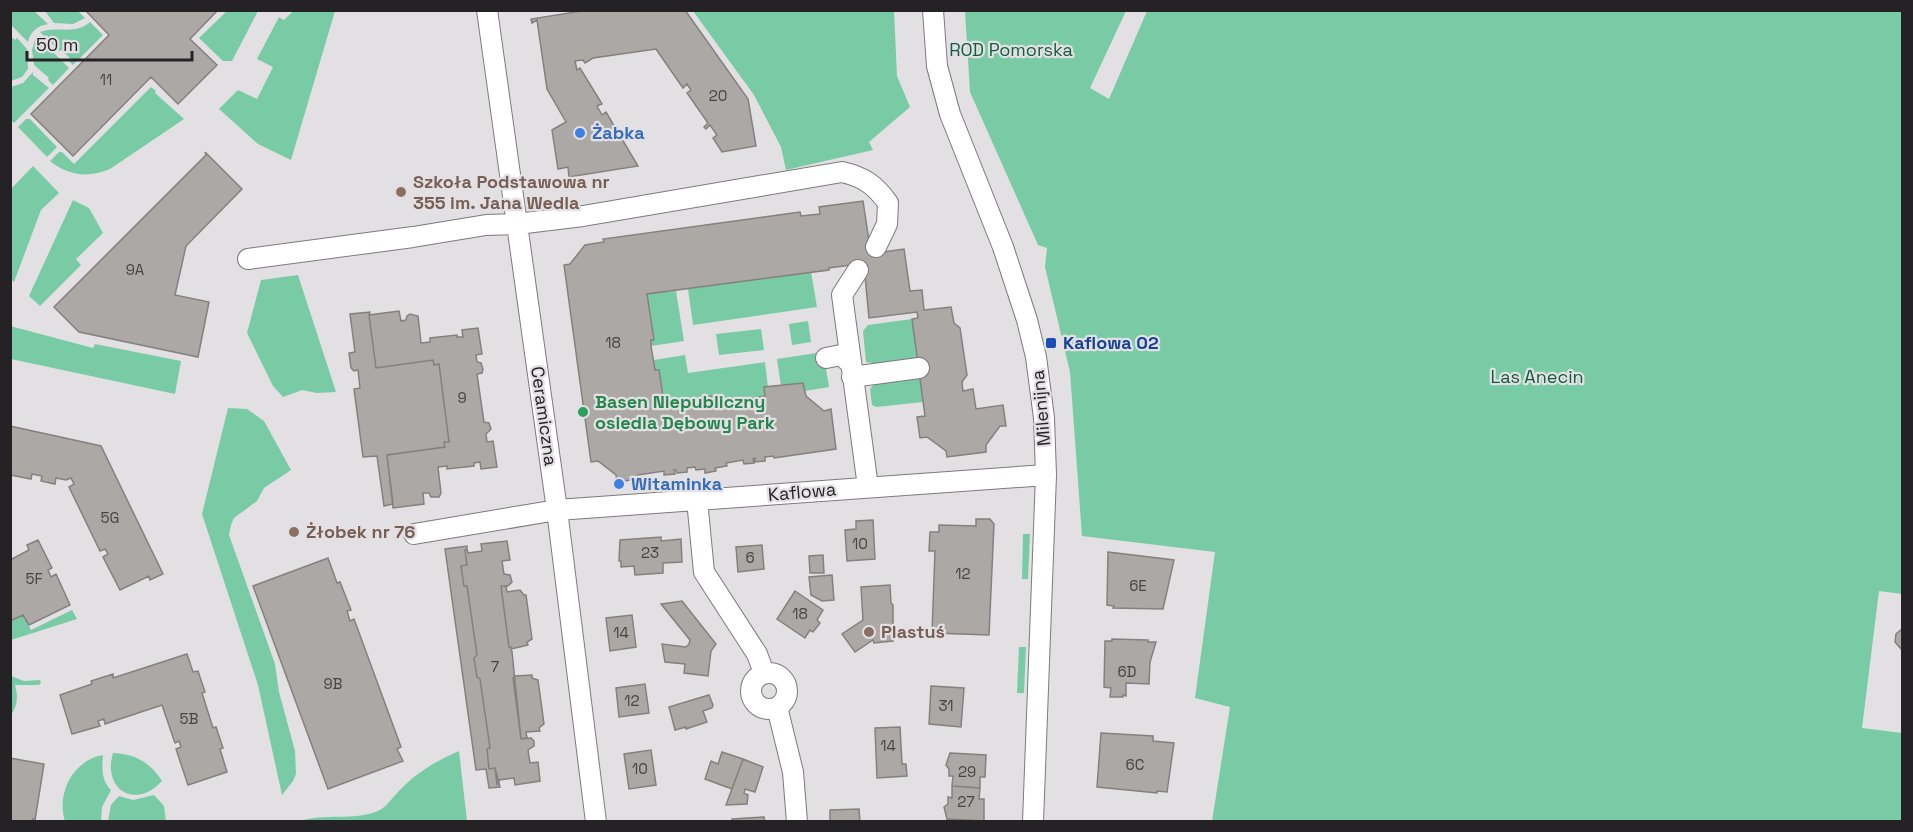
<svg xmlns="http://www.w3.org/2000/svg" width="1913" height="832" viewBox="0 0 1913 832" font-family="'Space Grotesk',sans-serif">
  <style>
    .green { fill: #78cba5 }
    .building { fill: #aca8a5; stroke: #84807d; stroke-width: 1.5 }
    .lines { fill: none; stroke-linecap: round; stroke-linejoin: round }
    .minor-casing { stroke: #7d797d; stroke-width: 22 }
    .minor { stroke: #fff; stroke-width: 20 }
    .shop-dot { fill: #3f7fe0; stroke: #e3e0e3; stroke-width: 2 }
    .education-dot { fill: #8d6e63; stroke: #e3e0e3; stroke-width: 2 }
    .transit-dot { fill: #1a4fb4; stroke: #e3e0e3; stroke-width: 2 }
    .leisure-dot { fill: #2e9e5b; stroke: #e3e0e3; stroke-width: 2 }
    .labels { text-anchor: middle; stroke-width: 4.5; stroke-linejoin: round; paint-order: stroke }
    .number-label { font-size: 15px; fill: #464444 }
    .park-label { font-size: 18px; fill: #135b40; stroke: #e3e0e3 }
    .shop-label { font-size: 18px; font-weight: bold; fill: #366cbe; stroke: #e3e0e3; text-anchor: start }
    .education-label { font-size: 18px; font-weight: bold; fill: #785e54; stroke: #e3e0e3; text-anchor: start }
    .transit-label { font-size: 18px; font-weight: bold; fill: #164399; stroke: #e3e0e3; text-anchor: start }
    .leisure-label { font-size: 18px; font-weight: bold; fill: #27864d; stroke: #e3e0e3; text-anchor: start }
    .street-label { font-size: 18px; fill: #242224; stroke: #e3e0e3 }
  </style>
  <rect width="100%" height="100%" fill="#e3e0e3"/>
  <!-- green -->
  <path class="green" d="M10 11H34L48 24C37 26 31 31 28 42L11 25Z
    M45 11H78L85 18 73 24 54 23Z
    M227 11H258L232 61H223L199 38Z
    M293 11H335L291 160 258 144 219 109 238 90 257 99 273 67 257 59 279 17 284 20Z
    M693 11H894L897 76 910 107 869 142 873 150 786 170 781 147 754 95Z
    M965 11H1126L1090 88 1109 99 1147 11H1902V594L1879 591 1862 728 1902 733V821H1212L1230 707 1195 698 1215 552 1082 536 1070 372 1045 267 1047 248 1038 245 970 92Z
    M90 22 103 35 73 65 68 60 70 58 61 50 59 51 40 32C58 25 74 36 90 22Z
    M10 36 15 40 17 38 27 49 28 69 22 77 11 81Z
    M36 36 48 50 50 49 69 68 53 85 48 80 49 78 34 65 32 50Z
    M33 72V75L49 88 14 123 11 120V87L23 83Z
    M151 87 156 91 155 93 184 119 110 169C88 178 69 176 50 161L59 152H62L74 164Z
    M26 119H30L57 147 47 157 18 127Z
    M33 166 59 193 41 210 14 282 10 278 11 189Z
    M73 200 89 208 103 233 76 259 81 265 40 306 29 296Z
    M811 272 817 307 693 325 688 289Z
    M298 275 336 392 317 393 302 390 283 397 273 386 247 333 261 280Z
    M676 291 684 341 651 346V340L654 339 647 294Z
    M912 319 917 358 877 364 866 362 863 331 868 325Z
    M808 321 811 342 792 345 789 324Z
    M10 326 93 348 95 344 181 361 175 394 11 359Z
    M761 329 764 350 719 355 716 334Z
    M823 352 829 387 805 391 803 383 781 386 777 359Z
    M685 355 688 373 765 362 768 387 764 388 765 396 712 404 711 396 664 403 659 370H655L654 360Z
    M920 375 923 402 876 407 872 405 870 389 874 384Z
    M228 408 247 409 264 421 291 470 264 488 257 501 234 518 231 525 229 535 275 664 279 692 295 751 296 774 293 781 282 795 258 685 202 514Z
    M1023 534H1030L1028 579H1022Z
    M72 610 77 619 11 640V621L23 615 31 630Z
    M1019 647H1026L1024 693H1017Z
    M11 676 24 681 40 680 41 683 39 685H15C18 696 18 705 11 715Z
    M459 751 467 821H300C325 813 353 821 378 811 388 806 393 796 401 789 417 772 438 760 459 751Z
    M113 753C135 754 150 762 162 781 136 810 102 790 113 753Z
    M103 755C102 768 101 780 111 790L102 807 101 821H65C56 794 73 760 103 755Z
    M154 795 164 806 166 821H108L111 805 119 796 133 800Z"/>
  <!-- building -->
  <path class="building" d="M85 10H218L190 39 217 65 178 104 151 77 73 156 31 114 109 35Z
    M588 10H685L748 99 756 146 722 152 713 138 717 135 710 125 706 129 704 127 708 123 687 93 691 90 687 84 683 88 656 49 593 58 585 63 583 60 575 61 577 70 580 68 602 104 597 106 602 115 606 112 638 166 569 177 568 167 558 169 552 130 566 122 547 89 537 20 532 23 531 19Z
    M205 152 242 189 186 246 175 295 209 302 198 357 79 332 54 307 206 155Z
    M863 201 869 241 883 252 904 249 910 291 922 290 924 310 951 307 954 323 960 328 967 375 962 382 963 391 973 389 976 409 1003 405 1006 426H1000L986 445V452L947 457 946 451 927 437 920 438 917 417 925 416 912 319 918 318 917 312 869 318 865 276 851 265 829 268V270L647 294 654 340H651V346L655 370H659L664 403 711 396 712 404 765 396 764 387 803 383 806 396 824 411 831 409 836 449 774 458 773 456 765 457V461L755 462V458L753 459 754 463 744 464 743 460 726 463 727 466 715 468 716 471 705 473V469L696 470 695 467 687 468V472L677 473 676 470H674L675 474 664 475V471L638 475V479L617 482 616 475 598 461 591 462 564 265 570 264 585 245 604 242 603 239 800 212 801 216 820 214 819 207Z
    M399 311 401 321 406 320 407 316 410 314 418 316 421 343 430 342V338L457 335V337H463L462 330 478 328 482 354 476 355 477 362 481 363 483 369 482 373 477 374 484 422 489 423 491 429 486 434 487 442 493 441 497 467 481 469 480 462 474 463V466L447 469V466L438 467 441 493 439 497H431L429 493H423L424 504 393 508 387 455 445 447 444 442H449L439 364 434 365 433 360 376 368 369 315Z
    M370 312 369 315 376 368 433 360 434 365 439 364 449 442H444L445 447 387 455 393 504 384 506 377 456 363 457 354 389 360 388 358 370 354 371 351 368 349 353 355 352 350 314Z
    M10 426 101 446 163 574 150 580 149 576 120 590 103 557 108 554 107 552 105 549 100 551 69 487 74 484 71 478 66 480 56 478 55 484 41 481 42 476 32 474 31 479 10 475Z
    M976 519H990L994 524 989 635 932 633 935 551H929L930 532H939V525L976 526Z
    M873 520 875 559 847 561 845 530 856 529V521Z
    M661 537V541L681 539 682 562 663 563V573L635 575 634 566 621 567V561H619L620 540Z
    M38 540 52 568 48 570 51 577 56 574 70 605 29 625 23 615 10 621V560L29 550 27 545Z
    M507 541 510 560 502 561 504 574 510 575 512 582 508 586H501L509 647H511L512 652 521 739 531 738 534 741V746L528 750 530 763 538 762 540 781 515 785 514 778 499 780V783L497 784 495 768 489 769 487 749 490 748 480 679 477 677 474 658 477 655 467 586H464L461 566 467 565 465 550 467 549 468 553 482 551 481 544Z
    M762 545 764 569 738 572 736 547Z
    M467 546V549L465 550 467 565 461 566 464 586H467L477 655 474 658 477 677 480 679 490 748 487 749 489 769 495 768 500 787 489 788 486 769 476 770 445 549Z
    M1108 552 1174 560 1163 609 1113 608 1114 606 1107 605Z
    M823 555 824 573H810L809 556Z
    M328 558 337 583 340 582 351 610 347 611 350 621 354 619 401 747 397 749 403 761 328 789 253 586Z
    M832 575 834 600 822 601 811 595 809 577Z
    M890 585 891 603 893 605V641L874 643 873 640 855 652 842 634 863 620 861 587Z
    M501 586H506L507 592 520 590 524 595H526L532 639 527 642 528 645 511 649V647H509Z
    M795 591 823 610 817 620 820 623 813 632 810 630 805 638 777 619Z
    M682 601 716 644 711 651 708 676 684 673 685 664 665 662 662 644 686 647 689 644 690 640 661 604Z
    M632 615 636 647 610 651 606 618Z
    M1902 629V650L1895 642 1896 634Z
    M1112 639 1148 640V642H1156L1150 662 1149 684 1126 683V696L1123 695V697H1110L1111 688 1104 687 1105 641H1112Z
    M187 654 193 672 198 671 205 692 202 693 213 728 216 727 223 748 220 749 227 772 188 785 176 749 181 747 179 741 175 743 162 705 105 724 104 719 98 721 100 726 72 734 60 695 92 684 91 681 113 674V678Z
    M532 675V678L538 680 544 724 539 728 540 731 526 732 527 738 521 739 513 678 515 676Z
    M645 684 649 713 619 717 616 688Z
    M931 686 964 688 961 727 929 724Z
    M709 695 713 705 712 708 703 711 707 722 686 729V727L675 730 669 707Z
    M900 727 902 764H906L907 776 877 778 875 728Z
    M1101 733 1153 736V741L1174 743 1167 792 1157 791V793L1097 787Z
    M651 750 656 785 629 789 624 754Z
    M722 752 743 759 732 789 705 779 711 761 718 764Z
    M950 753 986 755 985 777H980V788L952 786 953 776H949V769L946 765Z
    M10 758 44 764 35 820 33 819V822H10Z
    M743 759 763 767 755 792 745 789 744 793 748 795 747 804 726 805Z
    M952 786 980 788 979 799H984V821L947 819 944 807 948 804V797L952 798Z
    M859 809 860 822H830V810Z
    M764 817 765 822H732V819Z
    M947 819 984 821V822H947Z"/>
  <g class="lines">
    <defs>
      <path id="minor" d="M487 10 557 510 596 822
        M933 10 937 66 950 114 1003 247 1027 320 1036 357 1044 418 1046 475 1033 822
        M248 259 413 237 486 225 517 224 583 216 842 172C864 177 875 185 888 203L887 224 876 247
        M858 270 842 295 868 487
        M826 358 841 355 850 363
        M852 377 919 368
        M697 500 704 572 757 654 764 673
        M414 534 557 510 1046 475
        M751 691a18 18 0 1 1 36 0a18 18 0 1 1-36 0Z
        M777 707 793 772 797 822"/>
    </defs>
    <!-- minor casing -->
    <use href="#minor" class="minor-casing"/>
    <!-- minor -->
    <use href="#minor" class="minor"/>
  </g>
  <!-- markers -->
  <g class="shop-dot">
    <circle cx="580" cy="133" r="6"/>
    <circle cx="619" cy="484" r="6"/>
  </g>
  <g class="education-dot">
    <circle cx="401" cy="192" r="6"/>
    <circle cx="294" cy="532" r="6"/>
    <circle cx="869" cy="632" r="6"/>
  </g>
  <rect class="transit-dot" x="1045" y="337" width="12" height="12" rx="3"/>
  <circle class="leisure-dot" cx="583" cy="412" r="6"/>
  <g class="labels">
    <!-- number labels -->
    <g class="number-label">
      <text x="106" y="85">11</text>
      <text x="718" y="101">20</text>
      <text x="135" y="275">9A</text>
      <text x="613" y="348">18</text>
      <text x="462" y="403">9</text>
      <text x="110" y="523">5G</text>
      <text x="860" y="549">10</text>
      <text x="650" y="558">23</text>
      <text x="750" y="563">6</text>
      <text x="963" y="579">12</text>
      <text x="34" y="584">5F</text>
      <text x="1138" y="591">6E</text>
      <text x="800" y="619">18</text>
      <text x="621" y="638">14</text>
      <text x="495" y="672">7</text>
      <text x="1127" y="677">6D</text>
      <text x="333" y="689">9B</text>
      <text x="632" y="706">12</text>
      <text x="946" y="711">31</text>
      <text x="189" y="724">5B</text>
      <text x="888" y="751">14</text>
      <text x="1135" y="770">6C</text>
      <text x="640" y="774">10</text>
      <text x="967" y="777">29</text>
      <text x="966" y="807">27</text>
    </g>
    <!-- park labels -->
    <g class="park-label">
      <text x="1011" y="56">ROD Pomorska</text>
      <text x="1537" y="383">Las Anecin</text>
    </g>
    <!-- shop labels -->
    <g class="shop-label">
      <text x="592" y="139">Żabka</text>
      <text x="631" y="490">Witaminka</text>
    </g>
    <!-- education labels -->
    <g class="education-label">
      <text x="413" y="188">Szkoła Podstawowa nr<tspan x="413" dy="21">355 im. Jana Wedla</tspan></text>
      <text x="306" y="538">Żłobek nr 76</text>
      <text x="881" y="638">Plastuś</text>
    </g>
    <!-- transit labels -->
    <g class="transit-label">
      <text x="1063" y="349">Kaflowa 02</text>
    </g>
    <!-- leisure labels -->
    <g class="leisure-label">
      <text x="595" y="408">Basen Niepubliczny<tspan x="595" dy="21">osiedla Dębowy Park</tspan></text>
    </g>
    <!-- street labels -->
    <g class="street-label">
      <text transform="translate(1041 408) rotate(-95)" y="6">Milenijna</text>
      <text transform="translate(544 416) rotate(82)" y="6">Ceramiczna</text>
      <text transform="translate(802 492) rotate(-5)" y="6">Kaflowa</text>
    </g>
  </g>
  <!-- border -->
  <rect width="1913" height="832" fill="none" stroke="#242224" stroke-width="24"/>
  <!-- scale -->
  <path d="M27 51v9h165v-9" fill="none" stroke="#242224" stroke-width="3"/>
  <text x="36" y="51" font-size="18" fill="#242224" stroke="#e3e0e3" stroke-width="4.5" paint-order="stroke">50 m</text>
</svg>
